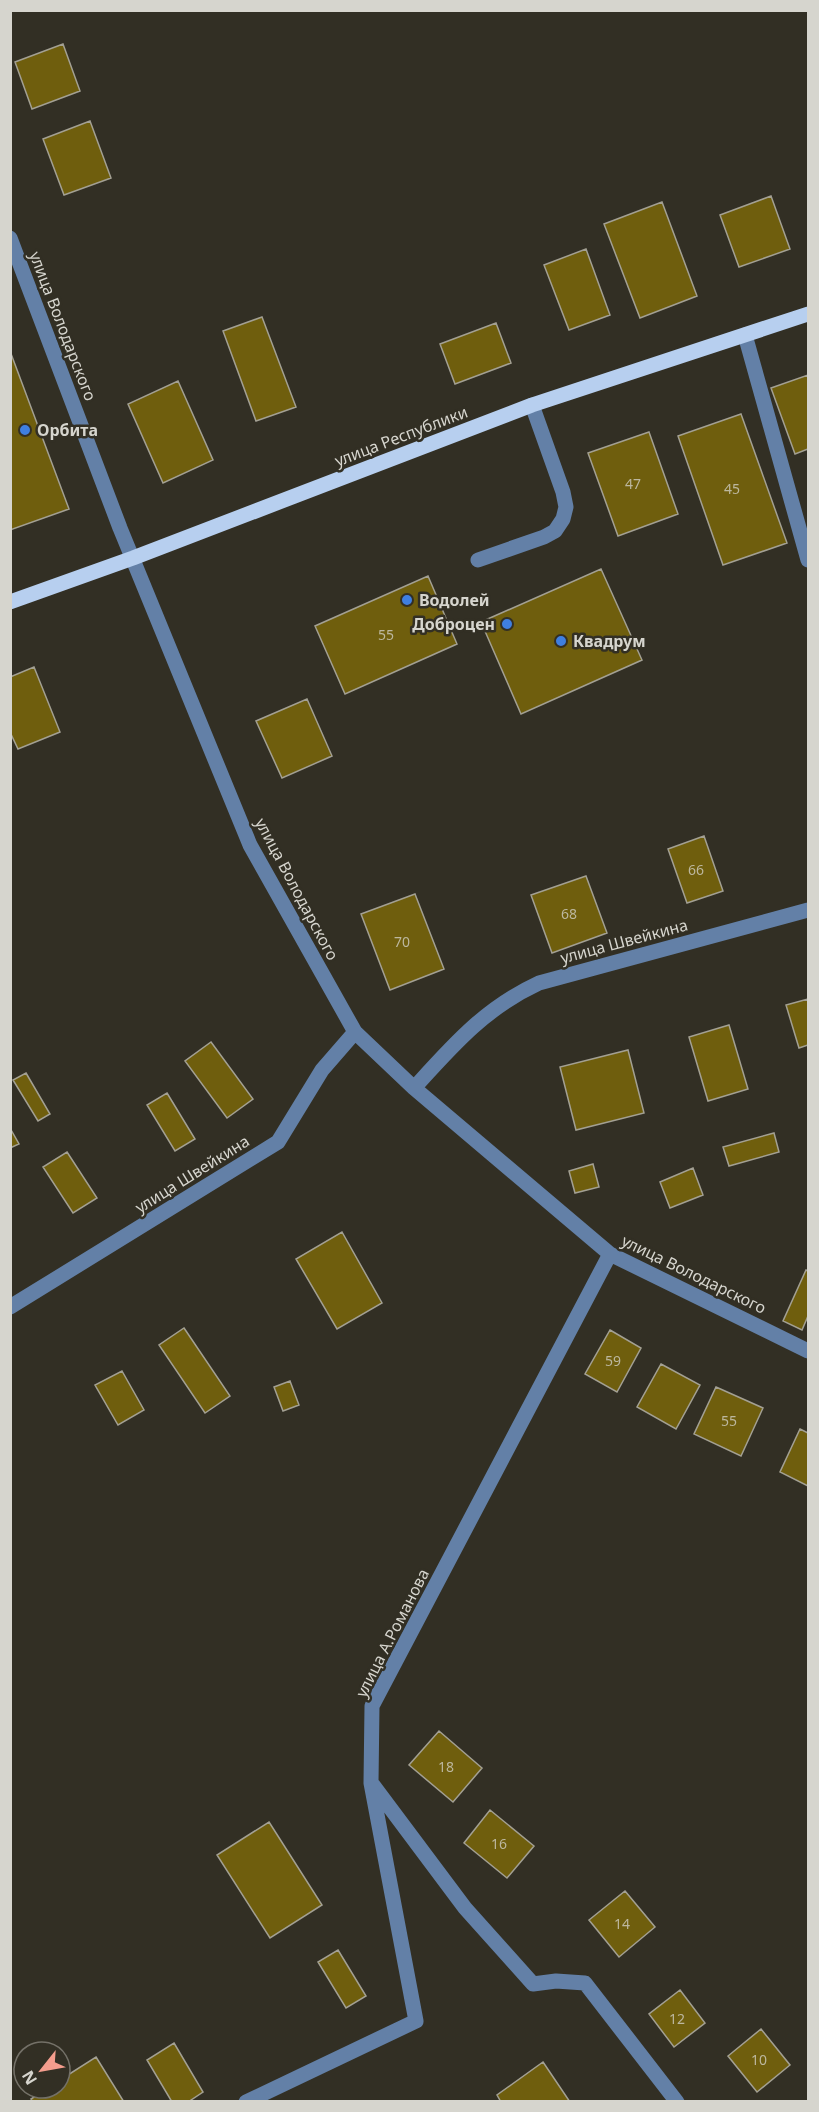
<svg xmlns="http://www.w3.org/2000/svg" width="819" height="2112" viewBox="0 0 819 2112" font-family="'Noto Sans',sans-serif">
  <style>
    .building { fill: #6f5e0d; stroke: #a3a093; stroke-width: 1.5 }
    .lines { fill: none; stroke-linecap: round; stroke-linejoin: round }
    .minor { stroke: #6380a7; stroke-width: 15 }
    .major { stroke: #b7cfef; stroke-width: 15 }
    .shop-dot { fill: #3f7fe0; stroke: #322f24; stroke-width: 2 }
    .labels { text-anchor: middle; stroke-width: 5; stroke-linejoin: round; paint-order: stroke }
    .number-label { font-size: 14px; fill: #bcb79e }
    .street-label { font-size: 16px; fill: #d6d5ce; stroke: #322f24 }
    .poi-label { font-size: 16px; font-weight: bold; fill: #d6d5ce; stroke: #322f24; text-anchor: start }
  </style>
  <rect width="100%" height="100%" fill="#322f24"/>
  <!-- building -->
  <path class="building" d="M63 44 80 91 32 109 15 62Z
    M90 121 111 178 64 195 43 139Z
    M771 196 790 249 739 267 720 215Z
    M662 202 697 296 640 318 604 224Z
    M586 249 610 315 569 330 544 265Z
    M262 317 296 407 256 421 223 331Z
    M496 323 511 363 455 384 440 344Z
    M10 351 69 509 10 530Z
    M808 375V449L795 454 771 388Z
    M178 381 213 460 163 483 128 404Z
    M741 414 787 543 723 565 678 436Z
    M649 432 678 514 618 536 588 453Z
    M601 569 642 660 521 714 481 622Z
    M428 576 457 644 345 694 315 626Z
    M34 667 60 732 18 749 10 732V677Z
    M307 699 332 756 282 778 256 721Z
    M704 836 723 891 687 903 668 849Z
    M586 876 607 933 552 953 531 895Z
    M415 894 444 969 390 990 361 914Z
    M808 999V1045L799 1048 786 1005Z
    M729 1025 748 1089 708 1101 689 1037Z
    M211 1042 253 1099 227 1118 185 1061Z
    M628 1050 644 1113 576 1130 560 1067Z
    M26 1073 50 1114 38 1121 13 1080Z
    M167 1093 195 1139 175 1151 147 1105Z
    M10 1128 19 1144 10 1148Z
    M774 1133 779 1152 729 1166 723 1147Z
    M67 1152 97 1198 73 1213 43 1167Z
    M593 1164 599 1187 575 1193 569 1171Z
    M693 1168 703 1195 670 1208 660 1182Z
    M342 1232 382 1303 337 1329 296 1259Z
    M806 1270 808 1271V1316L802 1330 783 1321Z
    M184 1328 230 1396 205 1413 159 1345Z
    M610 1330 641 1348 617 1392 585 1374Z
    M661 1364 700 1385 676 1429 637 1407Z
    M122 1371 144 1410 118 1425 95 1385Z
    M290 1381 299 1405 283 1411 274 1387Z
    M716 1387 763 1408 741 1456 694 1434Z
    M800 1429 808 1433V1486L780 1472Z
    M439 1731 482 1768 453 1802 409 1765Z
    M490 1810 534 1846 507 1878 464 1843Z
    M269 1822 322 1905 270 1938 217 1855Z
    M625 1891 655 1927 619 1957 589 1920Z
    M338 1950 366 1996 346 2008 318 1962Z
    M680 1990 705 2023 674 2047 649 2014Z
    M761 2029 790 2065 757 2092 728 2056Z
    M174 2043 203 2092 188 2102H172L147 2060Z
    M96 2057 124 2102H33L31 2099 48 2088H60V2080Z
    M543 2062 570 2102H501L497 2095Z"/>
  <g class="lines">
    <!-- minor -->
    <path class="minor" d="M10 238 120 528 250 845 355 1032 414 1088 610 1254 808 1351
      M745 335 808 560
      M478 560 544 537 555 531 563 519 566 507 563 492 532 405
      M414 1088C453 1045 485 1008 539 983L808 910
      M10 1307 278 1142 322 1070 355 1032
      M373 1785 465 1908 533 1984 556 1981 585 1983 677 2102
      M246 2102 416 2021 371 1783 372 1706 610 1254"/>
    <!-- major -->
    <path class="major" d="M10 602 133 558 532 405 808 314"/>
  </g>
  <!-- markers -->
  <g class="shop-dot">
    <circle cx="25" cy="430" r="6"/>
    <circle cx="407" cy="600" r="6"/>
    <circle cx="507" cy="624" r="6"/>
    <circle cx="561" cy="641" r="6"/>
  </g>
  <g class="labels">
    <!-- number labels -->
    <g class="number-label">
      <text x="633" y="489">47</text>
      <text x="732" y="494">45</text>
      <text x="386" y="640">55</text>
      <text x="696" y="875">66</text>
      <text x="569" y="919">68</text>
      <text x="402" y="947">70</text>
      <text x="613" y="1366">59</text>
      <text x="729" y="1426">55</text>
      <text x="446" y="1772">18</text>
      <text x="499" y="1849">16</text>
      <text x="622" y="1929">14</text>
      <text x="677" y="2024">12</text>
      <text x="759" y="2065">10</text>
    </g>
    <!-- street labels -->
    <g class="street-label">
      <text transform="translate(63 326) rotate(69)" y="6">улица Володарского</text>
      <text transform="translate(401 436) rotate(-21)" y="6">улица Республики</text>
      <text transform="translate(297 889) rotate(62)" y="6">улица Володарского</text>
      <text transform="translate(624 941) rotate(-15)" y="6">улица Швейкина</text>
      <text transform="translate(192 1174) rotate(-32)" y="6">улица Швейкина</text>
      <text transform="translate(694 1274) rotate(26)" y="6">улица Володарского</text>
      <text transform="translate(392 1633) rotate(-63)" y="6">улица А.Романова</text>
    </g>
    <!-- poi labels -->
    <g class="poi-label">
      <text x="37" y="436">Орбита</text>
      <text x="419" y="606">Водолей</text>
      <text x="495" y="630" text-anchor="end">Доброцен</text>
      <text x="573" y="647">Квадрум</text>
    </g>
  </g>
  <!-- border -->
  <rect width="819" height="2112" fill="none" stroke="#d6d5ce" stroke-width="24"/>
  <!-- north arrow -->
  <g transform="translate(42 2070) rotate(239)"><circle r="28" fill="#322f24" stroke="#747168" stroke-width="1.5"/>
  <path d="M0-4.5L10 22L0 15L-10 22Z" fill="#f49d8d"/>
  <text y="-9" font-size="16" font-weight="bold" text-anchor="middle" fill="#d6d5ce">N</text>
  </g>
</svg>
